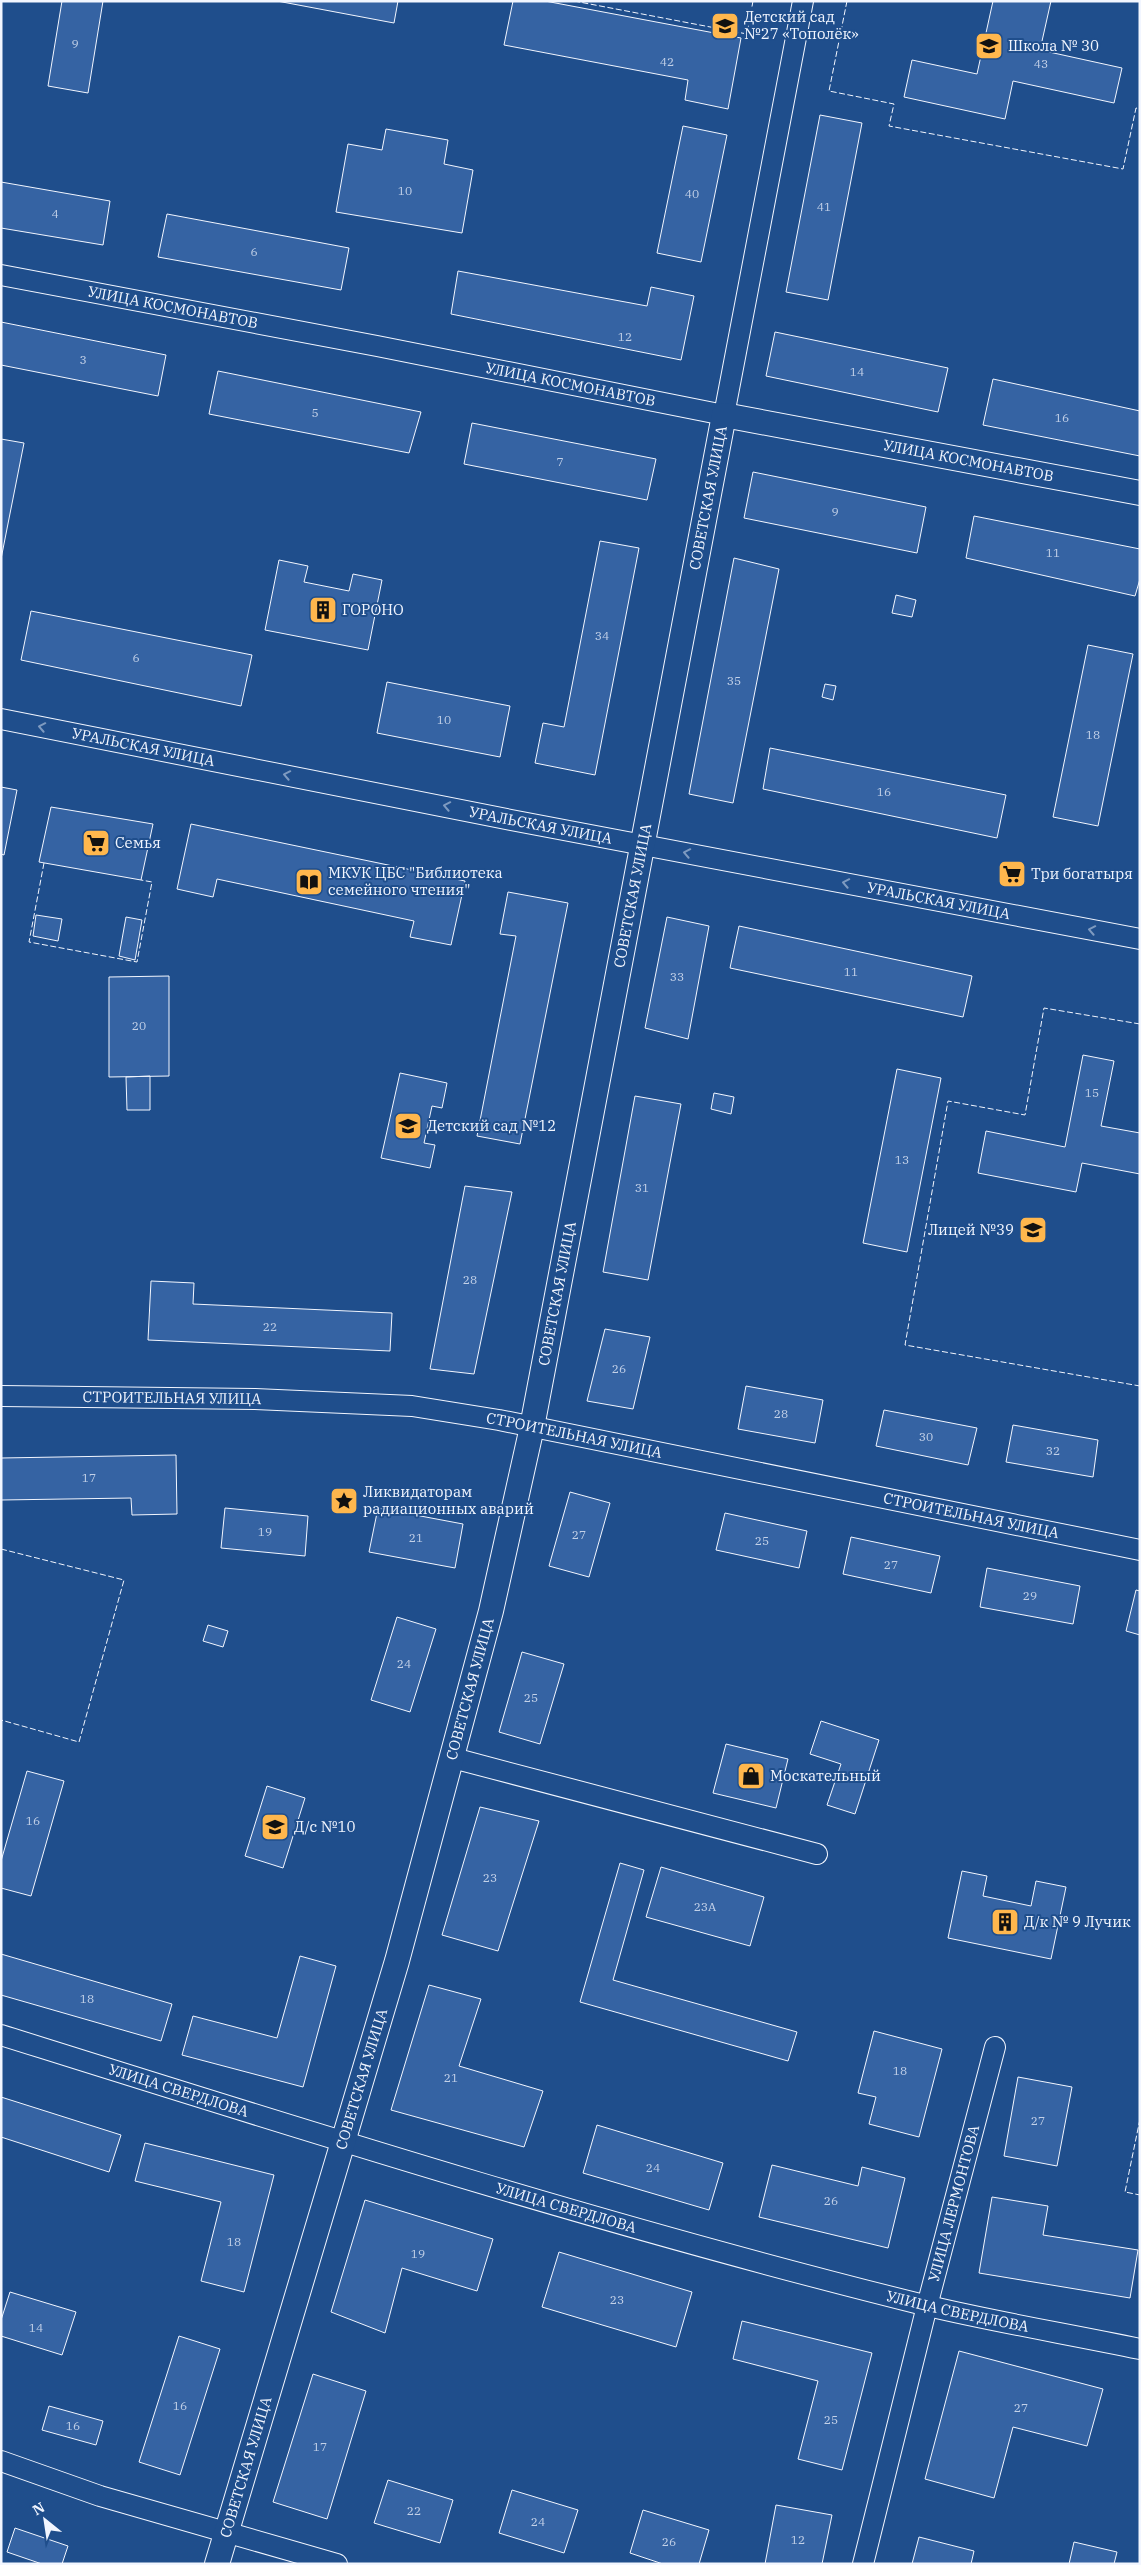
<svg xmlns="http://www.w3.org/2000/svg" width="1141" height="2565" viewBox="0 0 1141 2565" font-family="'IBM Plex Serif',serif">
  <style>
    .building { fill: #3563a3; stroke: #f2f6ff }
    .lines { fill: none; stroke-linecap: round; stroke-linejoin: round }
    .minor-casing { stroke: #f2f6ff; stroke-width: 22 }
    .tertiary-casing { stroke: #f2f6ff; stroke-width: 26 }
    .minor { stroke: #1f4e8c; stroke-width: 20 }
    .tertiary { stroke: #1f4e8c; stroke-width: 24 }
    .fence { stroke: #f2f6ff; stroke-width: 1; stroke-dasharray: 6 2.5; stroke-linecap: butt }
    .oneway { stroke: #7e9ac0 }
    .labels { text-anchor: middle; stroke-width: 4; stroke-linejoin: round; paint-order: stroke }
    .number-label { font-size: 12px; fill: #c3d1e8 }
    .poi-label { font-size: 15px; fill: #f2f6ff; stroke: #1f4e8c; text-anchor: start }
    .street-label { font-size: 15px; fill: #f2f6ff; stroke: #1f4e8c }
  </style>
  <rect width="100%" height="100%" fill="#1f4e8c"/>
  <!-- building -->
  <path class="building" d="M62 1H103L88 93 48 86Z
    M277 1H398L394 23Z
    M513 1H545L741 38 728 109 685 100 688 80 504 45Z
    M993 1H1051L1040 50 1122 68 1114 103 1013 81 1005 119 904 97 912 60 977 74Z
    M820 115 862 123 828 300 786 292Z
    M683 126 727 135 701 262 657 253Z
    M386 129 448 140 444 164 473 170 462 233 336 212 348 144 382 150Z
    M1 182 110 201 103 245 1 228Z
    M167 214 349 248 341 290 158 257Z
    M458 271 647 306 651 287 694 296 681 360 451 314Z
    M1 322 166 355 158 396 1 365Z
    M775 332 948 368 938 412 766 376Z
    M218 371 421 412 409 453 209 414Z
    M993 379 1140 411V456L983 425Z
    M472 423 656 459 647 500 464 464Z
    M1 439 24 443 1 559Z
    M753 472 926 507 917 553 744 518Z
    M974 516 1140 549V579L1135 596 966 558Z
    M600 541 639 548 595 775 535 763 543 723 564 727Z
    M734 558 779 569 733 803 689 794Z
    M279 560 308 566 304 582 349 591 353 574 382 580 368 650 265 630Z
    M896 595 916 600 912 617 892 613Z
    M31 611 252 655 241 706 21 660Z
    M1088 645 1133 654 1098 826 1053 817Z
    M387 682 510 706 500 757 377 733Z
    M825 684 836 686 833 700 822 697Z
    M770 748 1006 795 997 838 763 789Z
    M1 787 17 790 4 855 1 854Z
    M51 807 153 824 141 880 39 862Z
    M191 824 465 881 451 945 410 937 414 921 217 879 213 897 177 889Z
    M508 892 568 903 520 1144 477 1136 516 936 500 934Z
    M36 915 62 919 58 941 33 936Z
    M126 917 142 920 135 960 119 956Z
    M667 917 709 926 688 1039 645 1028Z
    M739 926 972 976 963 1017 730 968Z
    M169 976V1076L109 1077V977Z
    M1083 1055 1114 1061 1101 1126 1140 1133V1174L1082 1163 1076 1192 978 1173 986 1131 1065 1147Z
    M897 1069 941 1078 907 1252 863 1243Z
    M400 1073 447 1083 442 1108 432 1106 424 1143 435 1145 430 1168 381 1158Z
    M150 1076V1110H127L126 1077Z
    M714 1093 734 1097 731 1114 711 1109Z
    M635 1096 681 1104 648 1280 603 1272Z
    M465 1186 512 1192 474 1374 430 1369Z
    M151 1281 194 1283 193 1304 392 1313 390 1351 148 1340Z
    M605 1329 650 1337 633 1409 587 1401Z
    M746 1386 823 1400 815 1443 738 1429Z
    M884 1410 977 1428 968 1465 876 1446Z
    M1013 1425 1098 1440 1093 1477 1006 1462Z
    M176 1455 177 1514 132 1515 131 1498 1 1500V1458Z
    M570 1492 610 1503 589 1577 549 1566Z
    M225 1508 308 1516 305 1556 221 1548Z
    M378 1508 463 1524 455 1568 369 1552Z
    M725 1513 807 1531 799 1568 716 1550Z
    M851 1537 940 1556 931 1593 843 1574Z
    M987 1568 1080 1586 1073 1624 980 1607Z
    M1136 1590 1140 1591V1635L1126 1631Z
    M397 1617 436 1629 410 1712 371 1700Z
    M208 1625 228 1631 223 1647 203 1641Z
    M522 1652 564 1664 540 1744 499 1732Z
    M821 1721 879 1740 855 1814 827 1805 841 1764 810 1754Z
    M726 1744 788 1759 776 1808 713 1793Z
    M27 1771 64 1781 31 1896 1 1888V1861Z
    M267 1786 305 1798 283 1868 245 1856Z
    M480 1807 539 1821 498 1951 442 1935Z
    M620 1863 644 1870 613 1980 797 2032 788 2061 580 2002Z
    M661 1867 764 1897 750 1946 646 1917Z
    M962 1871 987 1876 983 1896 1031 1906 1036 1881 1066 1887 1051 1959 948 1938Z
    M1 1954 172 2004 161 2041 1 1995Z
    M300 1956 336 1966 303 2087 182 2055 193 2016 277 2038Z
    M429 1985 481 1999 459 2066 543 2091 524 2147 391 2110Z
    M874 2031 942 2049 919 2137 869 2124 876 2097 858 2093Z
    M1018 2077 1072 2087 1057 2166 1004 2156Z
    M1 2097 121 2135 109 2172 1 2137Z
    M597 2125 723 2163 709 2210 583 2173Z
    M145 2143 274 2175 244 2292 201 2281 221 2202 135 2181Z
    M772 2165 858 2186 862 2167 905 2178 888 2248 759 2217Z
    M992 2197 1048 2206 1043 2235 1138 2250 1130 2298 979 2273Z
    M365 2200 493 2239 477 2291 402 2268 385 2333 331 2312Z
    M559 2252 692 2292 676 2347 542 2307Z
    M10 2292 76 2312 62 2355 1 2336V2320Z
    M742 2321 872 2353 842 2470 798 2459 818 2381 733 2359Z
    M179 2336 220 2349 180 2475 139 2462Z
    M959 2351 1103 2389 1087 2446 1013 2427 994 2498 925 2479Z
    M313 2374 366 2391 327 2519 273 2502Z
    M49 2406 103 2421 96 2445 42 2430Z
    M388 2480 453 2500 440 2543 374 2523Z
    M512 2490 578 2510 564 2553 499 2533Z
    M776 2505 832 2515 822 2564H765Z
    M643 2510 709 2530 699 2564H663L630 2553Z
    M15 2528 68 2546 62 2564H42L7 2552Z
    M919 2537 974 2551 971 2564H912Z
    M1074 2542 1117 2552 1114 2564H1069Z"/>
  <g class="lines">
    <defs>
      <g id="minor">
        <path id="s1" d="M1 275 377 346 724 415 803 1"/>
        <path id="s2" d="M1 719 511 820 1140 939"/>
        <path id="s3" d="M1 1396 255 1399 412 1406 499 1420 1140 1550"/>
        <path d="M453 1758 817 1854"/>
        <path id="s4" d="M1 2035C307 2131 613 2228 924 2305 995 2322 1068 2334 1140 2349"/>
        <path d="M1 2461 100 2496 337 2564"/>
        <path id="s5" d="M863 2564 927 2306 995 2047"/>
      </g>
      <g id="tertiary">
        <path id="s6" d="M217 2564 397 1961 491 1611 532 1427 724 415 1140 493"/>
      </g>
    </defs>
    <!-- minor casing -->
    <use href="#minor" class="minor-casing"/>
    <!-- tertiary casing -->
    <use href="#tertiary" class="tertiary-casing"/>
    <!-- minor -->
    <use href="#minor" class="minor"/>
    <!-- tertiary -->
    <use href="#tertiary" class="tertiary"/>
    <!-- fence -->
    <path class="fence" d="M574 1 747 34 753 1
      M847 1 829 91 894 104 889 126 1123 169 1136 108 1140 109
      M44 863 29 942 137 962 152 882 141 880
      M1140 1024 1044 1008 1025 1115 948 1101 905 1345 1140 1386
      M1 1549 124 1580 79 1742 1 1720
      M1140 2119 1125 2192 1140 2195"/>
  </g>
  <!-- one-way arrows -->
  <defs><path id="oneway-chevron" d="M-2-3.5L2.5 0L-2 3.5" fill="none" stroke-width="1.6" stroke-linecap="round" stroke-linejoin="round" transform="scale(1.25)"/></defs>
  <g class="oneway">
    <use href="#oneway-chevron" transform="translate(42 727) rotate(-169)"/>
    <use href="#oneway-chevron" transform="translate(287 775) rotate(-169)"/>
    <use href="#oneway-chevron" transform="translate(447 806) rotate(-169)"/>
    <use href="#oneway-chevron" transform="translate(687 853) rotate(-169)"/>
    <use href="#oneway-chevron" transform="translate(846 883) rotate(-169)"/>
    <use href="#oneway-chevron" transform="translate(1092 930) rotate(-169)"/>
  </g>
  <!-- icons -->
  <defs>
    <symbol id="school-square" viewBox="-11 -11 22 22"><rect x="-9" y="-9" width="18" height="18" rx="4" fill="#ffb74d" stroke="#1f4e8c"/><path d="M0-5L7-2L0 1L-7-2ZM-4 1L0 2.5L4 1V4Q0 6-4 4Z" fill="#111"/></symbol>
    <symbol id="building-square" viewBox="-11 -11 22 22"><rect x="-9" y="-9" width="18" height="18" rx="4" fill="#ffb74d" stroke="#1f4e8c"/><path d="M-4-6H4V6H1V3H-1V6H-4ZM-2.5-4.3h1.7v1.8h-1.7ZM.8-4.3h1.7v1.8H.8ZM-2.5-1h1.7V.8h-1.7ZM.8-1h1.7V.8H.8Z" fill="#111"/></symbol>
    <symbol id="supermarket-square" viewBox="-11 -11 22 22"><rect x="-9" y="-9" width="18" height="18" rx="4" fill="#ffb74d" stroke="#1f4e8c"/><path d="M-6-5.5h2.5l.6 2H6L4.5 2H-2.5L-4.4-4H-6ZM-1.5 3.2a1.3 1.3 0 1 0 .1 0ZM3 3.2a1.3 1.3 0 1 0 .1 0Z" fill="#111"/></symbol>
    <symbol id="library-square" viewBox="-11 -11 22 22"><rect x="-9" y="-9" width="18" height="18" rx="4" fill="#ffb74d" stroke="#1f4e8c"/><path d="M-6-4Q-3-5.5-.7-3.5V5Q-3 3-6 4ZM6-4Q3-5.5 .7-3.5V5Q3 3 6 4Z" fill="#111"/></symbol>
    <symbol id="sight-square" viewBox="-11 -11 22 22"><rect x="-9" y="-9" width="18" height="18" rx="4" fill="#ffb74d" stroke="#1f4e8c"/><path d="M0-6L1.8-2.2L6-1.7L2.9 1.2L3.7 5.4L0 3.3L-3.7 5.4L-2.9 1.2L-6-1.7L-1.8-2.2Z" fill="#111"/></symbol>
    <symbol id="shop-square" viewBox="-11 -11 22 22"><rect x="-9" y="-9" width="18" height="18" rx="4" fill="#ffb74d" stroke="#1f4e8c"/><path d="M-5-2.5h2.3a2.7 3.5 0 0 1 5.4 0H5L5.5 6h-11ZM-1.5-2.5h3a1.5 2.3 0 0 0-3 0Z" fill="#111"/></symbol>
  </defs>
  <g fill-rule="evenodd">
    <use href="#school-square" x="709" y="10" width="32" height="32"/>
    <use href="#school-square" x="973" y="30" width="32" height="32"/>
    <use href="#building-square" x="307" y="594" width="32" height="32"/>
    <use href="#supermarket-square" x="80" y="827" width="32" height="32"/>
    <use href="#supermarket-square" x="996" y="858" width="32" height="32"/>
    <use href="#library-square" x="293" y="866" width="32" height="32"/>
    <use href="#school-square" x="392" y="1110" width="32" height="32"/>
    <use href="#school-square" x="1017" y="1214" width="32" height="32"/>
    <use href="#sight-square" x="328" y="1485" width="32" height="32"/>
    <use href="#shop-square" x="735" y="1760" width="32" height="32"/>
    <use href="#school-square" x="259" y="1811" width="32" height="32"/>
    <use href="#building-square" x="989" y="1906" width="32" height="32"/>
  </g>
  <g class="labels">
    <!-- number labels -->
    <g class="number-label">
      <text x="75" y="48">9</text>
      <text x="667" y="66">42</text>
      <text x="1041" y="68">43</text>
      <text x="405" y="195">10</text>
      <text x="692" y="198">40</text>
      <text x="824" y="211">41</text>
      <text x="55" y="218">4</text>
      <text x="254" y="256">6</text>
      <text x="625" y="341">12</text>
      <text x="83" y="364">3</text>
      <text x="857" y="376">14</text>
      <text x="315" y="417">5</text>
      <text x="1062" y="422">16</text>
      <text x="560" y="466">7</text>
      <text x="835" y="516">9</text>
      <text x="1053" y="557">11</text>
      <text x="602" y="640">34</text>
      <text x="136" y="662">6</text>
      <text x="734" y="685">35</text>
      <text x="444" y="724">10</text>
      <text x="1093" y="739">18</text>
      <text x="884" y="796">16</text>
      <text x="851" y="976">11</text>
      <text x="677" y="981">33</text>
      <text x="139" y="1030">20</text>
      <text x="1092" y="1097">15</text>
      <text x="902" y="1164">13</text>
      <text x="642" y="1192">31</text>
      <text x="470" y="1284">28</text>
      <text x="270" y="1331">22</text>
      <text x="619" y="1373">26</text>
      <text x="781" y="1418">28</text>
      <text x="926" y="1441">30</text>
      <text x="1053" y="1455">32</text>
      <text x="89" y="1482">17</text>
      <text x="265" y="1536">19</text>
      <text x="579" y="1539">27</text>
      <text x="416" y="1542">21</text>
      <text x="762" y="1545">25</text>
      <text x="891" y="1569">27</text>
      <text x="1030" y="1600">29</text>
      <text x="404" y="1668">24</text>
      <text x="531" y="1702">25</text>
      <text x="33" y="1825">16</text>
      <text x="490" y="1882">23</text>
      <text x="705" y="1911">23А</text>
      <text x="87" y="2003">18</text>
      <text x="900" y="2075">18</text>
      <text x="451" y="2082">21</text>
      <text x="1038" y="2125">27</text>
      <text x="653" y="2172">24</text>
      <text x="831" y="2205">26</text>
      <text x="234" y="2246">18</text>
      <text x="418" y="2258">19</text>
      <text x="617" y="2304">23</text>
      <text x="36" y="2332">14</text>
      <text x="180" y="2410">16</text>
      <text x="1021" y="2412">27</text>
      <text x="831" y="2424">25</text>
      <text x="73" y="2430">16</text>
      <text x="320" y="2451">17</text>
      <text x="414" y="2515">22</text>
      <text x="538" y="2526">24</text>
      <text x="798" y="2544">12</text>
      <text x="669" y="2546">26</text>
    </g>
    <!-- poi labels -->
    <g class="poi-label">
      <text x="744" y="22">Детский сад<tspan x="744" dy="17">№27 «Тополёк»</tspan></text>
      <text x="1008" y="51">Школа № 30</text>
      <text x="342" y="615">ГОРОНО</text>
      <text x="115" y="848">Семья</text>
      <text x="328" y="878">МКУК ЦБС "Библиотека<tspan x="328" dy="17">семейного чтения"</tspan></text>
      <text x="1031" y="879">Три богатыря</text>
      <text x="427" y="1131">Детский сад №12</text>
      <text x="1014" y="1235" text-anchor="end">Лицей №39</text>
      <text x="363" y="1497">Ликвидаторам<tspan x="363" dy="17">радиационных аварий</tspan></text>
      <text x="770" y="1781">Москательный</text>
      <text x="294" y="1832">Д/с №10</text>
      <text x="1024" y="1927">Д/к № 9 Лучик</text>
    </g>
    <!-- street labels -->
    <g class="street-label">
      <text dy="5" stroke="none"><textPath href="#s1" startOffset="175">УЛИЦА КОСМОНАВТОВ</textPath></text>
      <text dy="5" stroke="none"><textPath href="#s1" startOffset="580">УЛИЦА КОСМОНАВТОВ</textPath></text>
      <text dy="5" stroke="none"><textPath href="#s6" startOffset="2459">УЛИЦА КОСМОНАВТОВ</textPath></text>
      <text dy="5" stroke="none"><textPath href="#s6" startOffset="2126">СОВЕТСКАЯ УЛИЦА</textPath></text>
      <text dy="5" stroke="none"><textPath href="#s2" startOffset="145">УРАЛЬСКАЯ УЛИЦА</textPath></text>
      <text dy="5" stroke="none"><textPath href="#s2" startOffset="550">УРАЛЬСКАЯ УЛИЦА</textPath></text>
      <text dy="5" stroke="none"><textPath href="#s6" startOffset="1721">СОВЕТСКАЯ УЛИЦА</textPath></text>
      <text dy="5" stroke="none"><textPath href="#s2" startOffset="955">УРАЛЬСКАЯ УЛИЦА</textPath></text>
      <text dy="5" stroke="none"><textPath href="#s6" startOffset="1316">СОВЕТСКАЯ УЛИЦА</textPath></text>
      <text dy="5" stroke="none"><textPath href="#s3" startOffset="171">СТРОИТЕЛЬНАЯ УЛИЦА</textPath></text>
      <text dy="5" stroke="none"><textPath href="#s3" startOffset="576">СТРОИТЕЛЬНАЯ УЛИЦА</textPath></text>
      <text dy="5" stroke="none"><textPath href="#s3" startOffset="981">СТРОИТЕЛЬНАЯ УЛИЦА</textPath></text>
      <text dy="5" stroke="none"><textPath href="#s6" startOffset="911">СОВЕТСКАЯ УЛИЦА</textPath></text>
      <text dy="5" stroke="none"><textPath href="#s6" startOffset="506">СОВЕТСКАЯ УЛИЦА</textPath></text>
      <text dy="5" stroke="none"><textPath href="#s4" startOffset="186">УЛИЦА СВЕРДЛОВА</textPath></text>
      <text dy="5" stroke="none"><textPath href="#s5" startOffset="372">УЛИЦА ЛЕРМОНТОВА</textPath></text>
      <text dy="5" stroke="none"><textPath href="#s4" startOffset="591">УЛИЦА СВЕРДЛОВА</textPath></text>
      <text dy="5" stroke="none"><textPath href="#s4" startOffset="996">УЛИЦА СВЕРДЛОВА</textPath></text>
      <text dy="5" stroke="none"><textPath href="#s6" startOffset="101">СОВЕТСКАЯ УЛИЦА</textPath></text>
    </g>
  </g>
  <!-- border -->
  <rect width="1141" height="2565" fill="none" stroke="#f2f6ff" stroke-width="5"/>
  <!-- north arrow -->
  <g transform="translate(45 2520) rotate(330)" stroke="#1f4e8c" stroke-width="4" paint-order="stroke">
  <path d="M0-4L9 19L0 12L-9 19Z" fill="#f2f6ff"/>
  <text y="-8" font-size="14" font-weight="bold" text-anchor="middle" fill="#f2f6ff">N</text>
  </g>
</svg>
